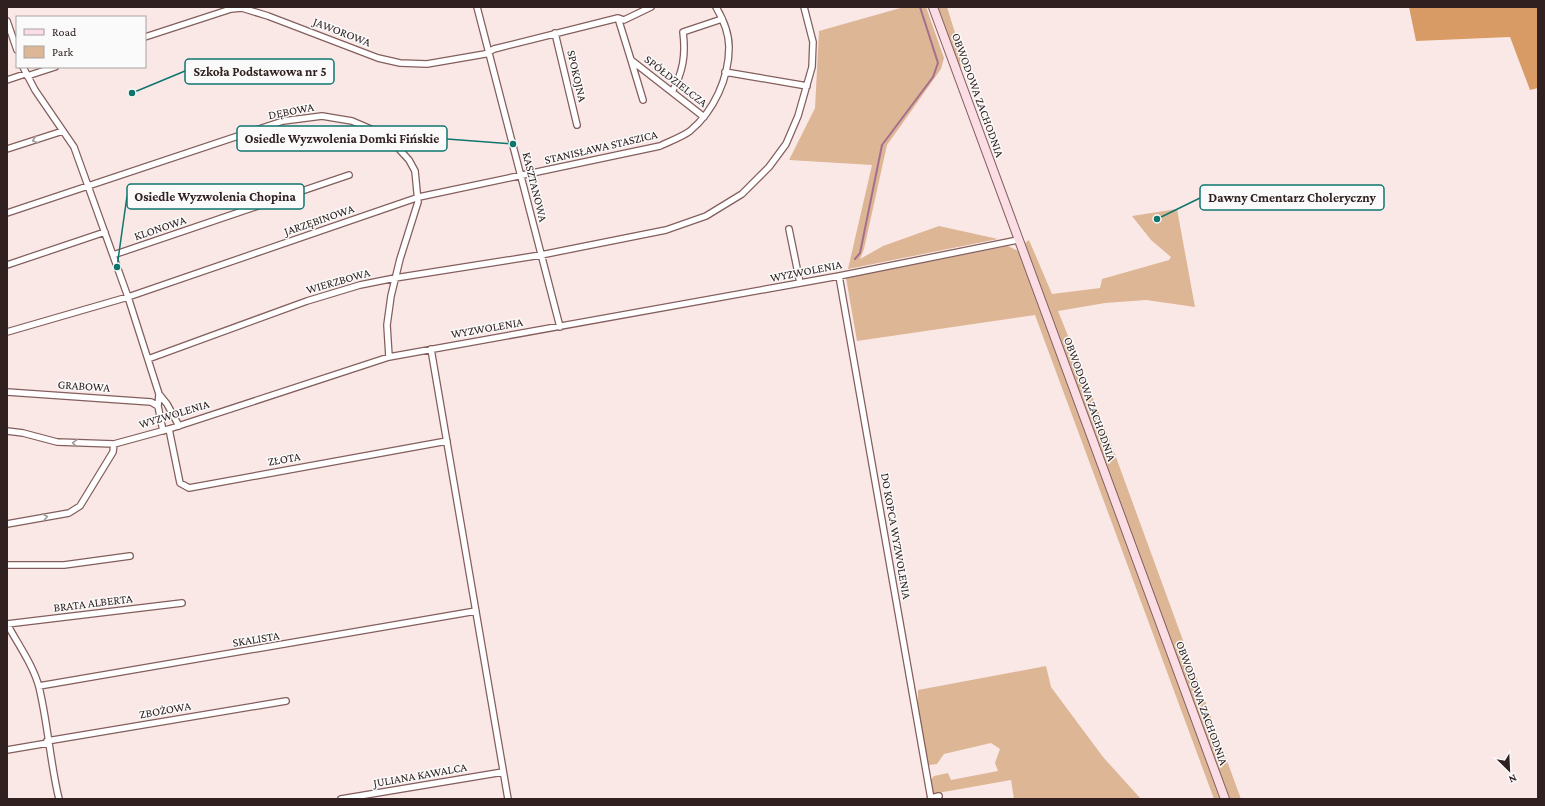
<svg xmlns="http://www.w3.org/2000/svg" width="1545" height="806" viewBox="0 0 1545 806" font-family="'Crimson Pro',serif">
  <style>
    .green { fill: #ddb695 }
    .forest { fill: #d99b65 }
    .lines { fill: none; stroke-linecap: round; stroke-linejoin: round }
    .stream { stroke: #a66e8d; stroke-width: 2 }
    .street-casing { stroke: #835e5c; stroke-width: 8 }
    .secondary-casing { stroke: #835e5c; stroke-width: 10 }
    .street { stroke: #fff; stroke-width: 5.5 }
    .secondary { stroke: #fbdde6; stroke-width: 8 }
    .oneway { stroke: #a29b9a }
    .labels { text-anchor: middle; stroke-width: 3; stroke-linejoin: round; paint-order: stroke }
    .street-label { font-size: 12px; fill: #30201f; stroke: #fafafa }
    .leader { fill: none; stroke: #0f766e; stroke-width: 1.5 }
    .callout-dot { fill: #0f766e; stroke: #fafafa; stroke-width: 1.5 }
    .callout { fill: #fafafa; stroke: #0f766e; stroke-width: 1.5 }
    .callout-label { font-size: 13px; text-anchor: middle; font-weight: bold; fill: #30201f }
  </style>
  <rect width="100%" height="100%" fill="#fae8e7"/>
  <!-- green -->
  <path class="green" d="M904 7H926L944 58 941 69 887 145 864 249 860 259 883 246 939 226 998 239 848 269 872 165 789 160 815 108 819 31Z
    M938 7H947L960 49 961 70Z
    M1177 209 1195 307 1146 300 1105 303 1058 311 1109 438 1241 799H1229L1025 243 1029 240 1052 294 1100 288 1102 279 1169 260 1171 257 1151 240 1132 216Z
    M1008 246 1018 251 1220 799H1214L1035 315 857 341 846 278Z
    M1046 666 1051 687 1103 757 1141 799H1014L1011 780 932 794 930 781 934 776 948 773 951 780 998 771 995 763 1000 749 991 743 944 754 937 764 929 765 927 763 918 709V690Z"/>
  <!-- forest -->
  <path class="forest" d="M1409 7H1538V88L1530 90 1510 37 1416 41Z"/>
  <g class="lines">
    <!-- stream -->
    <path class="stream" d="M855 259 860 253 882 145 933 77 938 63 920 7"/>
    <defs>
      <path id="street" d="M477 7 560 327
        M618 18 631 60 704 117
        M7 21 17 50
        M555 33 577 125
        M145 37 231 9 242 8 268 16 378 58 400 63 427 64 485 54 494 49 618 18 624 20 651 7
        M631 60 643 100
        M23 67 35 90 74 147 128 297 159 394 167 404 179 426
        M725 72 807 86
        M27 76 55 67
        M7 80 25 74
        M672 92C683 72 686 55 683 32L722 19
        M7 149 63 131
        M7 213 283 121 322 116 352 121 387 136 409 160 415 171 418 202 400 259 391 296 387 325 389 357
        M789 229 800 283
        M113 255 349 175
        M7 265 105 232
        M839 276 931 799
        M7 332 128 297 419 197 660 146C670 141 682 137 690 131 714 111 729 78 729 47 729 33 723 19 716 7
        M431 349 508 799
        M148 359 307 301 360 285 395 278 541 255 666 230 706 216 742 194 769 167 786 144 798 116 812 67 813 42 804 7
        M7 392 151 402 158 406
        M159 394 158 406 163 431
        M169 429 180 483 189 488 447 441
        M7 431 23 433 57 442 114 444 169 429 389 357 839 276 1018 240
        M7 524 69 513 80 506 113 452 114 444
        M7 565H64L130 556
        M7 624C18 644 33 665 39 687 48 724 50 762 59 799
        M7 624 182 603
        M39 686 476 611
        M47 741 286 701
        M7 750 48 743
        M931 798 939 796
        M341 799 503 772"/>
      <path id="secondary" d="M933 7 1225 799"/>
    </defs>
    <!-- street casing -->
    <use href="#street" class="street-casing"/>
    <!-- secondary casing -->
    <use href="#secondary" class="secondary-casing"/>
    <!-- street -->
    <use href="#street" class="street"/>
    <!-- secondary -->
    <use href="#secondary" class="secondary"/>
  </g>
  <!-- one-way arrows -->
  <defs><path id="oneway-chevron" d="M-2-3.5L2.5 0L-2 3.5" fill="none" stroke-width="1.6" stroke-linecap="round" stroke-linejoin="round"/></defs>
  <g class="oneway">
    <use href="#oneway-chevron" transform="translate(35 140) rotate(162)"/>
    <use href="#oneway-chevron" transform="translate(75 443) rotate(-179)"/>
    <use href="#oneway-chevron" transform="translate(45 517) rotate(-11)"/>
  </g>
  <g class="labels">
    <!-- street labels -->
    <g class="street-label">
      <text transform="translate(342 32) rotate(21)" y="4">JAWOROWA</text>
      <text transform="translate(577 76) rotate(77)" y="4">SPOKOJNA</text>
      <text transform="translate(676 81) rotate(38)" y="4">SPÓŁDZIELCZA</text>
      <text transform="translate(978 95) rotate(70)" y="4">OBWODOWA ZACHODNIA</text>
      <text transform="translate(291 111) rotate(-11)" y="4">DĘBOWA</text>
      <text transform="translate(601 147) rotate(-13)" y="4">STANISŁAWA STASZICA</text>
      <text transform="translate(535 187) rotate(76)" y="4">KASZTANOWA</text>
      <text transform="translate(319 220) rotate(-19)" y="4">JARZĘBINOWA</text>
      <text transform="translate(160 228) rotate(-19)" y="4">KLONOWA</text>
      <text transform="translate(806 271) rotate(-11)" y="4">WYZWOLENIA</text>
      <text transform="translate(338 281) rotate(-16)" y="4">WIERZBOWA</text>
      <text transform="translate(487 328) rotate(-10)" y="4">WYZWOLENIA</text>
      <text transform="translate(84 386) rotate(4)" y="4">GRABOWA</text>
      <text transform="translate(1090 399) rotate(70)" y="4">OBWODOWA ZACHODNIA</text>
      <text transform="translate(174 414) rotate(-17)" y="4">WYZWOLENIA</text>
      <text transform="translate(284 459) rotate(-10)" y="4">ZŁOTA</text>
      <text transform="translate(896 536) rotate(80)" y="4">DO KOPCA WYZWOLENIA</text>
      <text transform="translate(93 603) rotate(-7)" y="4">BRATA ALBERTA</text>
      <text transform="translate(256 639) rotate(-9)" y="4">SKALISTA</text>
      <text transform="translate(1202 703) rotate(70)" y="4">OBWODOWA ZACHODNIA</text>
      <text transform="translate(165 710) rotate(-10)" y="4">ZBOŻOWA</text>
      <text transform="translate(420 775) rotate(-10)" y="4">JULIANA KAWALCA</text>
    </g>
  </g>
  <!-- callouts -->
  <path class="leader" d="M132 93L185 71M513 144L447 139M117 267L127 196M1157 219L1200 198"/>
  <g class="callout-dot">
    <circle cx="132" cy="93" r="4"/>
    <circle cx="513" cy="144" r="4"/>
    <circle cx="117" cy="267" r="4"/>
    <circle cx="1157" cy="219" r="4"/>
  </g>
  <g class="callout">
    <rect x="185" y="59" width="149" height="25" rx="4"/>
    <rect x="237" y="126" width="210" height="25" rx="4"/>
    <rect x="127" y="184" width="177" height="25" rx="4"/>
    <rect x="1200" y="185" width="184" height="25" rx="4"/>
  </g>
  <g class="callout-label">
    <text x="260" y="76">Szkoła Podstawowa nr 5</text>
    <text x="342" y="143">Osiedle Wyzwolenia Domki Fińskie</text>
    <text x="215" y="201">Osiedle Wyzwolenia Chopina</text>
    <text x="1292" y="202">Dawny Cmentarz Choleryczny</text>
  </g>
  <!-- border -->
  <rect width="1545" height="806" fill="none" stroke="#30201f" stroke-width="16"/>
  <!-- legend -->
  <rect x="16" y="16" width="130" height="52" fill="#fafafa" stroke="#a9a3a2"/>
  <rect x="24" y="29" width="20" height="6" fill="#fbdde6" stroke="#a9a3a2"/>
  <text x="52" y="36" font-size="12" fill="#30201f">Road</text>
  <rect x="24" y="46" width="20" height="12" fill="#ddb695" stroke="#a9a3a2"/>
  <text x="52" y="56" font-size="12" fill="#30201f">Park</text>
  <!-- north arrow -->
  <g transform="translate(1509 770) rotate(156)" stroke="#fafafa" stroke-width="3" paint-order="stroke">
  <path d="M0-3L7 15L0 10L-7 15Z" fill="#30201f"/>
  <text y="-6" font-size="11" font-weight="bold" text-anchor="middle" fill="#30201f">N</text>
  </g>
</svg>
